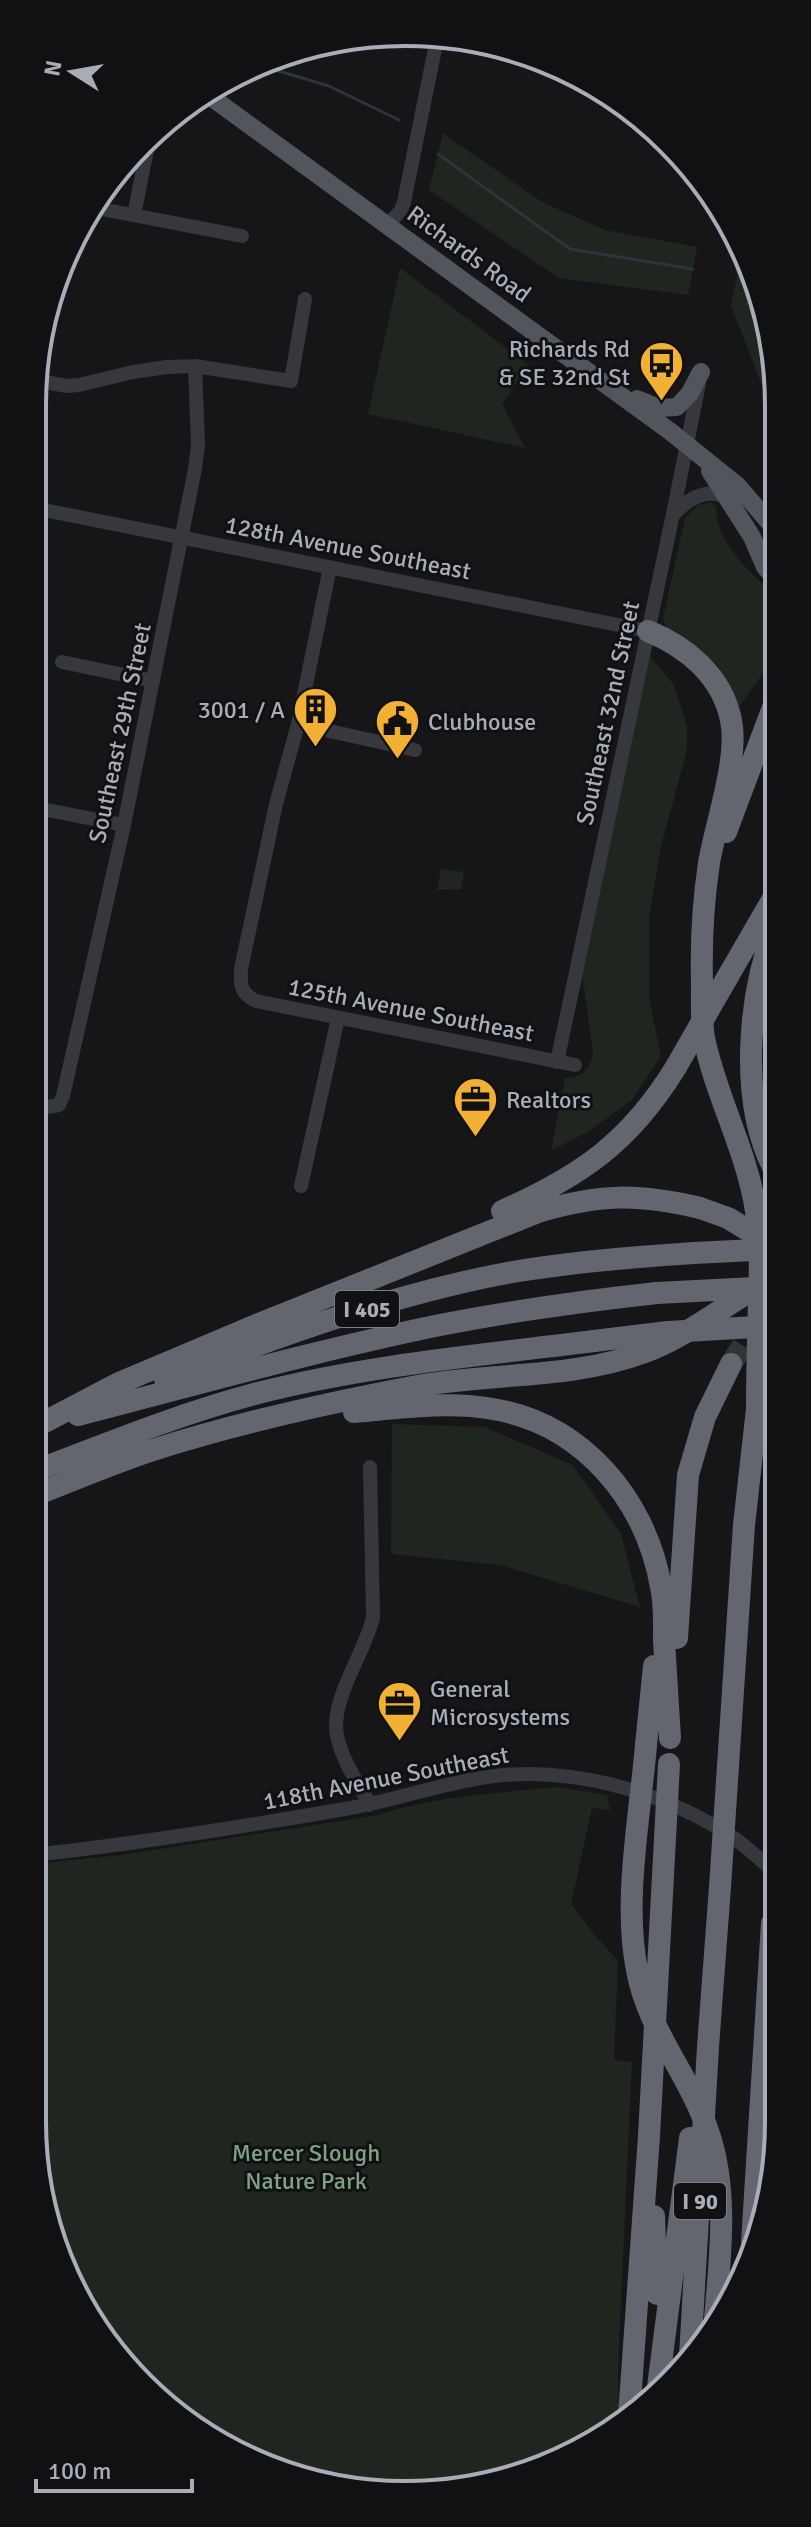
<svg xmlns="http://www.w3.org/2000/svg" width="811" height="2527" viewBox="0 0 811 2527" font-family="Signika,sans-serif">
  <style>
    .green { fill: #1e261f }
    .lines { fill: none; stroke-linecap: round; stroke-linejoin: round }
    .stream { stroke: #2c353c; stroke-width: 3 }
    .highway-tunnel { stroke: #333438; stroke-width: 22; stroke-dasharray: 22 11; stroke-linecap: butt }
    .minor { stroke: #37383d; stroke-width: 14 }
    .major { stroke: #53555c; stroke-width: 18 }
    .highway { stroke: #63666e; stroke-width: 22 }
    .highway-bridge { stroke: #63666e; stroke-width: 22 }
    .labels { text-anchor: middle; stroke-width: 6; stroke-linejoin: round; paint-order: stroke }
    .shield { fill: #111113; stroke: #7b7e86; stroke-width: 2 }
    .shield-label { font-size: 22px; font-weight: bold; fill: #a8adb8 }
    .street-label { font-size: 24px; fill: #a8adb8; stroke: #111113 }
    .poi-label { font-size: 24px; fill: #a8adb8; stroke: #111113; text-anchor: start }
    .park-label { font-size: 24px; fill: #7fa381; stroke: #111113 }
    .rim { fill: none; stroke: #a8adb8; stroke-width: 4 }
  </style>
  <rect width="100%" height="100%" fill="#161618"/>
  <!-- green -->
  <path class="green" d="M443 133 542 202 605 230 697 247 688 295 559 278 429 190Z
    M743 248 776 356V414L772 411 731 306Z
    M400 268 529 365 502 404 525 448 368 414Z
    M710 502 716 507C716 544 750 571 775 596V656L739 707 717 665 696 647 668 631 663 619 685 518 697 506Z
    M650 656 674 685 687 726V750L660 850 649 920V998L661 1056 631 1101 589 1131 551 1151 565 1078C583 1078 590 1069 593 1052L582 974Z
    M441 869 464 872 461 889 437 890Z
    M392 1424 485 1427 573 1465 621 1534 640 1607 500 1565 391 1554Z
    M557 1787 607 1795 610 1810 592 1808 571 1904 594 1934 618 1961 614 2060 632 2062 618 2369 619 2426 613 2432 502 2482 357 2492 240 2456 125 2368 60 2264 32 2122 33 1864 122 1855 378 1815C435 1796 498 1793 557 1787Z"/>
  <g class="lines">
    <!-- stream -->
    <path class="stream" d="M265 67 329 86 399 120
      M438 154 570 249 693 269
      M738 272 758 298
      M770 492 775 499"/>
    <!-- highway-tunnel -->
    <path class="highway-tunnel" d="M731 1364 745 1342 774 1306"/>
    <!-- minor -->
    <path class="minor" d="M91 207 242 236
      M134 215 148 145
      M388 225 401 210 404 202 437 39
      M39 381 67 386 79 385 133 372 167 367 195 366 291 381 305 299
      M39 509 648 631
      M674 514C688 499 706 488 726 497
      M330 567 298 724 276 804 241 969C240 985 241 994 256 1001L575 1065
      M62 662 153 681
      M298 724 415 750
      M37 808 124 825
      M557 1062 673 514 699 384
      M36 1109 59 1105 63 1096 124 825 195 469 198 445 195 366
      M301 1186 338 1018
      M370 1805C358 1783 342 1760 337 1736 330 1698 365 1654 373 1617L370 1467
      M33 1855C138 1844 241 1827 345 1809 393 1801 439 1784 487 1777 568 1765 656 1790 725 1832 742 1842 757 1857 772 1870"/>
    <!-- major -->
    <path class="major" d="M204 92 671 432 738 486 775 529
      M637 399 659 408 677 407 690 393 701 372
      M710 471 752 537 765 567 775 578"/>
    <!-- highway -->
    <path class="highway" d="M648 631C687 647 722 676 731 720 739 758 716 822 709 863 703 902 701 944 702 983 702 1001 701 1021 704 1038 716 1097 747 1151 756 1211 761 1241 760 1272 759 1302 758 1338 757 1375 757 1411
      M726 832 775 702
      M727 978 775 895
      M774 1169C739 1102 748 998 774 929
      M502 1211C581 1176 630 1142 676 1067
      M165 1379C277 1337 390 1295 507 1273 569 1262 631 1257 694 1253
      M354 1412C399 1408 448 1401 493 1409 583 1424 646 1500 661 1587 665 1604 664 1623 664 1641 666 1674 668 1706 670 1738
      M78 1415C198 1384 318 1350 440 1325 511 1311 584 1301 657 1293
      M35 1427 117 1384 259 1324 538 1212C599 1194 637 1193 700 1208
      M35 1471C108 1443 182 1413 258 1393 368 1365 482 1355 594 1341
      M35 1495C74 1480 113 1463 153 1450 234 1424 328 1403 412 1387 489 1372 570 1380 645 1352 680 1339 712 1315 744 1295
      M677 1638 688 1475 705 1417 731 1364
      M646 1745 654 1666
      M727 1781 744 1525 758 1400
      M654 2216 657 2294
      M752 2243 772 1923
      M690 2356 708 2047 720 1887
      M658 2387 690 2138
      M629 2416 649 2136"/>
    <!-- highway-bridge -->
    <path class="highway-bridge" d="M676 1067 727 978
      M700 1208 728 1218 774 1246
      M694 1253 774 1249
      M657 1293 774 1287
      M594 1341 668 1332 774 1326
      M646 1745C640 1816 623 1901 637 1970 648 2031 689 2074 708 2131 730 2193 719 2266 714 2331
      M720 1887 727 1781
      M649 2136 669 1764"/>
  </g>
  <!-- icons -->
  <defs>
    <symbol id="bus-pin" viewBox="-11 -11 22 30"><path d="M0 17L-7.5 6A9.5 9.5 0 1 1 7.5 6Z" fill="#f2b134" stroke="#111113"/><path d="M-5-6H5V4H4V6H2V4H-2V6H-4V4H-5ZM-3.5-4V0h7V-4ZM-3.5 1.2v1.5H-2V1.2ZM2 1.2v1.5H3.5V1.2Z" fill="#111"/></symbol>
    <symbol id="building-pin" viewBox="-11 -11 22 30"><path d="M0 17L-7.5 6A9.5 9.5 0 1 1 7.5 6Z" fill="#f2b134" stroke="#111113"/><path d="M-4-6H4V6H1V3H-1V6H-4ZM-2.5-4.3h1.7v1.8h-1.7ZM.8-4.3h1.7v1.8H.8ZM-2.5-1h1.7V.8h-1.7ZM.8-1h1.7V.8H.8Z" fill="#111"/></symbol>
    <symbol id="civic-pin" viewBox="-11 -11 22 30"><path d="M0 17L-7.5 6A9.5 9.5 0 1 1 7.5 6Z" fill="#f2b134" stroke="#111113"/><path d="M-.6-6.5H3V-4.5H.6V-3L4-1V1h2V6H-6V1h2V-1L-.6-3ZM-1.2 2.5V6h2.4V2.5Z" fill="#111"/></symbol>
    <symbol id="office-pin" viewBox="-11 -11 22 30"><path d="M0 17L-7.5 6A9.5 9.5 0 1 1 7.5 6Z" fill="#f2b134" stroke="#111113"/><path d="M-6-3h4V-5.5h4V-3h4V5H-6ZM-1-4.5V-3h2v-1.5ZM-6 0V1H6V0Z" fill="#111"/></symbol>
  </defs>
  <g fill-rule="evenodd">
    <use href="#bus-pin" x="636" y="338" width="51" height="69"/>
    <use href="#building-pin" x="290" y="684" width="51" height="69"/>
    <use href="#civic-pin" x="372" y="696" width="51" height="69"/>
    <use href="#office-pin" x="450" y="1074" width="51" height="69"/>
    <use href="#office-pin" x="374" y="1678" width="51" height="69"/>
  </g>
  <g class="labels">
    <!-- shield labels -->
    <g class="shield">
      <rect x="335" y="1291" width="64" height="36" rx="6"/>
      <rect x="674" y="2183" width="52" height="36" rx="6"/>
    </g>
    <g class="shield-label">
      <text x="367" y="1317">I 405</text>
      <text x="700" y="2209">I 90</text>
    </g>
    <!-- street labels -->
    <g class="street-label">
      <text transform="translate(469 254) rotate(36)" y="8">Richards Road</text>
      <text transform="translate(348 548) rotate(11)" y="8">128th Avenue Southeast</text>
      <text transform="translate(608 713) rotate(-78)" y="8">Southeast 32nd Street</text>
      <text transform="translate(120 733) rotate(-78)" y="8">Southeast 29th Street</text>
      <text transform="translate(411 1010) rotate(11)" y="8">125th Avenue Southeast</text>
      <text transform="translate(386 1778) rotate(-11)" y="8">118th Avenue Southeast</text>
    </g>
    <!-- poi labels -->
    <g class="poi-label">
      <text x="630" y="357" text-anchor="end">Richards Rd<tspan x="630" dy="28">&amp; SE 32nd St</tspan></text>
      <text x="285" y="718" text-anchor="end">3001 / A</text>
      <text x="428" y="730">Clubhouse</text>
      <text x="506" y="1108">Realtors</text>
      <text x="430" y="1697">General<tspan x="430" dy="28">Microsystems</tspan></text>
    </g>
    <!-- park labels -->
    <g class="park-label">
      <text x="306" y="2161">Mercer Slough<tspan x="306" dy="28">Nature Park</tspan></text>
    </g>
  </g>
  <!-- crop -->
  <path d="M0 0H811V2527H0ZM405 46H406A359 359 0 0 1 765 405V2122A359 359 0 0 1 406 2481H405A359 359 0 0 1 46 2122V405A359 359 0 0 1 405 46Z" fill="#111113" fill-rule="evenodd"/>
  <path class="rim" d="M405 46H406A359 359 0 0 1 765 405V2122A359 359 0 0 1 406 2481H405A359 359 0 0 1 46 2122V405A359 359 0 0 1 405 46Z"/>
  <!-- north arrow -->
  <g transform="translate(72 72) rotate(281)" stroke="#111113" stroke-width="6" paint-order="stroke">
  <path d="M0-6L14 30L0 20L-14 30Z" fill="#a8adb8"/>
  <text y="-12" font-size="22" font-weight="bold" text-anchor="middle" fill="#a8adb8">N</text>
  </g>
  <!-- scale -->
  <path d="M36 2479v12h156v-12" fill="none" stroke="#a8adb8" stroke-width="4"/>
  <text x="48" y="2479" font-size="24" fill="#a8adb8" stroke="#111113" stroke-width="6" paint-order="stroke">100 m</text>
</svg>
